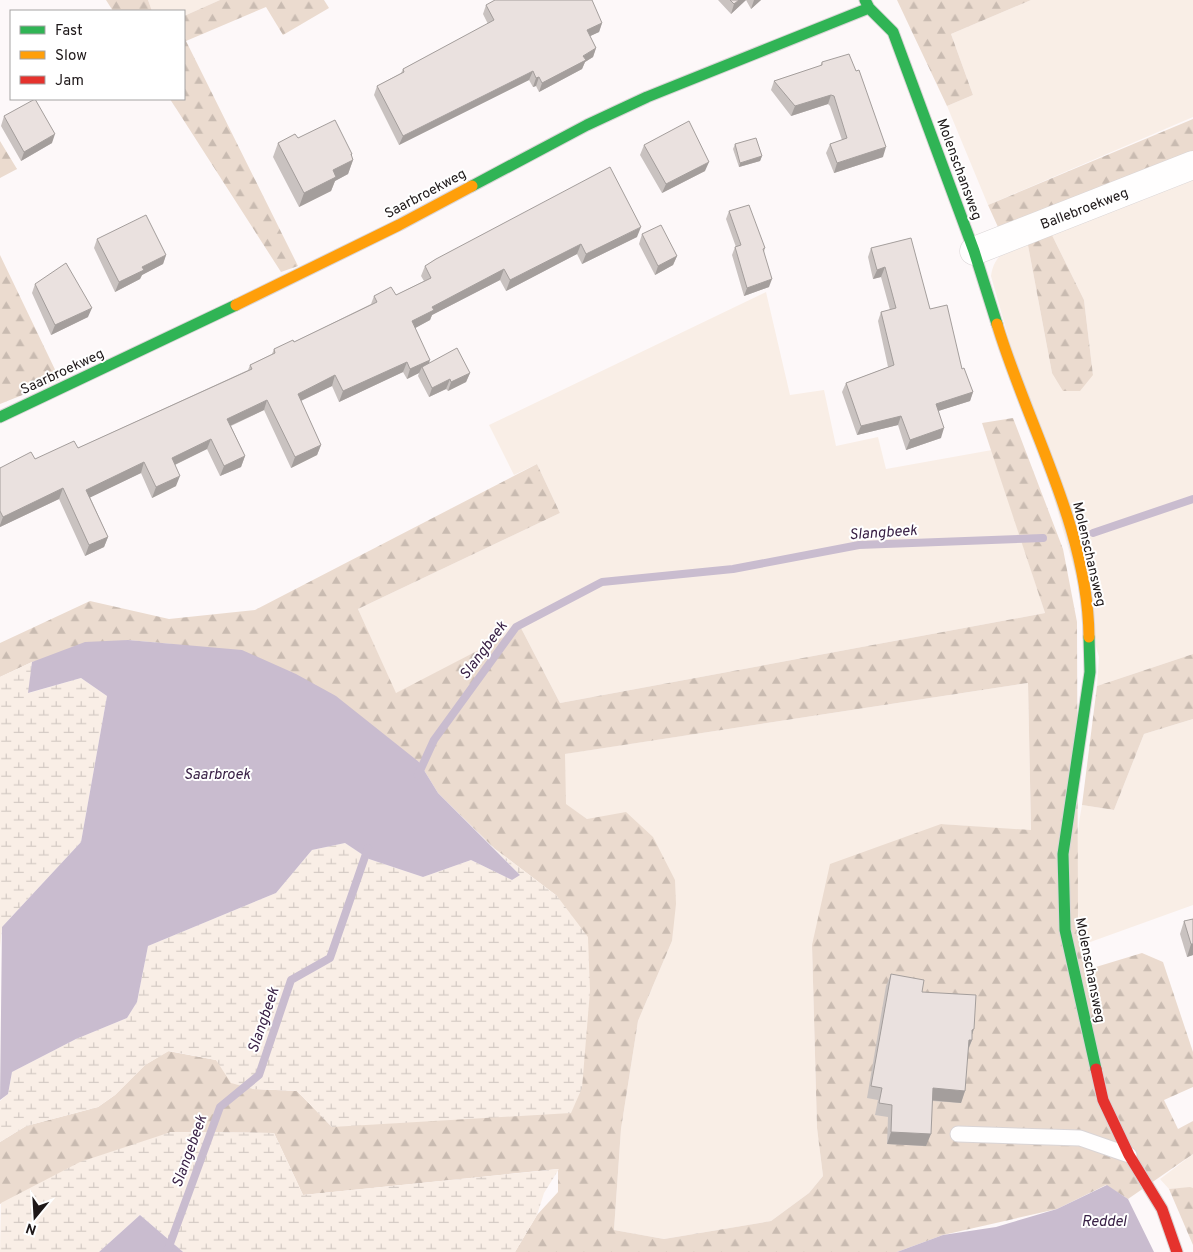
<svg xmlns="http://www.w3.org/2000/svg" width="1193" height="1252" viewBox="0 0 1193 1252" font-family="Overpass,sans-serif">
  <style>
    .grass { fill: #f9eee6 }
    .forest { fill: url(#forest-firs); fill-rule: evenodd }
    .wetland { fill: url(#wetland-marsh) }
    .water { fill: #c9bccf }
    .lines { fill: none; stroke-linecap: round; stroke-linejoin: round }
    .stream { stroke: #c9bccf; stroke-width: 8 }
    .lane-casing { stroke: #dad5d6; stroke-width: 17 }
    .street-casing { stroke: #dad5d6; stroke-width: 29 }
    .fast-casing { stroke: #dad5d6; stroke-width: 13 }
    .slow-casing { stroke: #dad5d6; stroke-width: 13 }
    .jam-casing { stroke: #dad5d6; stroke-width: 13 }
    .lane { stroke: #fffefe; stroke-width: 15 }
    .street { stroke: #fffefe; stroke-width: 28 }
    .fast { stroke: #30b455; stroke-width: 11 }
    .slow { stroke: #ff9f0a; stroke-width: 11 }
    .jam { stroke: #e5322d; stroke-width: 11 }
    .wall { fill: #c9c2c0 }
    .shaded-wall { fill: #a49e9c }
    .building { fill: #eae1df; stroke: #a49e9c }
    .labels { text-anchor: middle; stroke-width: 4; stroke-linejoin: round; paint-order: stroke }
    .street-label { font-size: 14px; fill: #1e1819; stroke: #fff }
    .water-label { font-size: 15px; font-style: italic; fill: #382045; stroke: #fff }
  </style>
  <defs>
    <pattern id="forest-firs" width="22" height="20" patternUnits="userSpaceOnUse" patternTransform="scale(1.25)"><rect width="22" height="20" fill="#ebdbcf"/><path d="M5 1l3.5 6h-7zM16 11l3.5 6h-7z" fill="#c9bbb1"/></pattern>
    <pattern id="wetland-marsh" width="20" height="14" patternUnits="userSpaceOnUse" patternTransform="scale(1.25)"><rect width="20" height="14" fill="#f9eee6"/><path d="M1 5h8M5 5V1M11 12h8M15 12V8" fill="none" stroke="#d5cbc5"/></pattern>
  </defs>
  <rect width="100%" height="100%" fill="#fdf8f9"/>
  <!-- grass -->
  <path class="grass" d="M148 0H220L184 16V11H152Z
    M1031 0H1193V117L988 205 947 106 973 95 951 34Z
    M1193 170V654L1097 686 1099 657 991 276C994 254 1008 249 1027 240L1052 373 1093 375 1084 300 1046 223Z
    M766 292 790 395 824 390 836 446 878 437 886 469 992 450 1045 613 560 703 521 628 396 694 358 609 560 513 537 464 514 475 489 425Z
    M1028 683 1031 831 941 824 812 945 817 1128 823 1176 809 1193 771 1221 664 1239 614 1230 621 1129 638 1021 672 941 675 880 565 804 564 754Z
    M1193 719V905L1082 945C1075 899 1073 850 1082 805L1114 810 1144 734Z
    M1193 1154V1188L1169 1189 1160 1179Z"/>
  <!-- forest -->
  <path class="forest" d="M106 0H148L152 11H113Z
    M220 0H324L329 8 283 35 266 7 186 41 298 266 281 272 170 99H184V16Z
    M897 0H1031L951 34 973 95 947 106Z
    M1193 119V170L1046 223 1084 300 1093 375 1080 391H1063L1052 373 1027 240 1008 249 988 205Z
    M0 141 17 169 0 178Z
    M0 255 60 380 0 404Z
    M1013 418 1063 549 1077 622 1078 918 1086 970 1142 953 1163 962 1193 1052V1087L1164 1100 1178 1129 1193 1121V1154L1128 1199 1106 1185 1057 1209 943 1235 897 1252H515L537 1215 558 1192V1169L303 1195 274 1133 171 1132 0 1204V1142L26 1126 98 1107 115 1095 145 1065 168 1051 216 1060 253 1089 297 1091 332 1127 557 896 495 849 438 793 419 762 172 644 128 640 32 662 0 677V643L90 601 169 619 255 610 537 464 560 513 358 609 396 693 521 628 560 703 1045 613 982 423ZM1028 683 1031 830 941 824 830 864 812 945 817 1128 823 1176 809 1193 771 1221 664 1239 614 1230 621 1129 638 1021 672 941 676 904 675 880 653 837 626 812 587 819 566 804 565 754Z
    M1193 654V719L1144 734 1114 810 1082 805 1097 686Z
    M1190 1187 1193 1188V1245L1169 1189Z"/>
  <!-- wetland -->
  <path class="wetland" d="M32 662 29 693 81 678 107 696 81 842 2 927 0 948V677Z
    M345 843 369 859 423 877 471 860 512 880 519 874 495 849 557 896 588 937 590 991 582 1088 571 1113 332 1127 297 1091 253 1089 231 1083 216 1060 169 1051 145 1065 115 1095 98 1107 26 1126 0 1142V1101L8 1094 12 1072 76 1039 127 1018 137 1002 148 946 276 893 312 850Z
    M171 1132 274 1133 303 1195 559 1169 544 1193 537 1215 515 1252H183L140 1215 99 1252H0L1 1203 80 1162Z"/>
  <!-- water -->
  <path class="water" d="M128 640 242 650 296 674 336 696 419 762 438 793 520 875 512 880 471 860 423 877 369 859 345 843 312 850 276 893 148 946 137 1002 127 1018 76 1039 12 1072 8 1094 0 1100 2 927 81 842 107 696 81 678 28 693 32 662 85 642Z
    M1107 1185 1128 1199 1154 1252H897L943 1235 996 1227 1057 1209Z
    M140 1215 182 1251 183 1252H99Z"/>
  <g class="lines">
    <!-- stream -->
    <path class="stream" d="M1093 533 1193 499
      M418 775 434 740 516 627 602 582 733 569 859 545 1043 538
      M167 1252 220 1107 259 1075 291 980 330 958 368 848"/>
    <defs>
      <path id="lane" d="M958 1134 1080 1138 1129 1155"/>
      <path id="street" d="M974 251 1193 165"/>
      <path id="fast" d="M865 0 869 8 893 32 974 251 997 324
        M472 186 587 125 647 97 869 8
        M0 417 236 305
        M1089 637 1090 672 1063 854 1065 930 1096 1069"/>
      <path id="slow" d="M236 305 399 225 472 186
        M997 324C1028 427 1088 528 1089 637"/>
      <path id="jam" d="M1096 1069 1103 1100 1129 1155 1162 1209 1177 1252"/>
    </defs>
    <!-- lane casing -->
    <use href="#lane" class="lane-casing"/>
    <!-- street casing -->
    <use href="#street" class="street-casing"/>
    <!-- fast casing -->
    <use href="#fast" class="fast-casing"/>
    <!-- slow casing -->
    <use href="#slow" class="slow-casing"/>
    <!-- jam casing -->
    <use href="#jam" class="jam-casing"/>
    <!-- lane -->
    <use href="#lane" class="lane"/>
    <!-- street -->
    <use href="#street" class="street"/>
    <!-- fast -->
    <use href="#fast" class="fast"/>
    <!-- slow -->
    <use href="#slow" class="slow"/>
    <!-- jam -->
    <use href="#jam" class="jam"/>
  </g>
  <!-- wall -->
  <path class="wall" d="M718 0H761L751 9 746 0 731 14Z
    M486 5 602 23 599 32 590 36 596 48 593 57 585 62 582 69 539 92 536 86 533 87 529 80 399 145 374 95 377 86 401 73 403 69 488 24 483 14Z
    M822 62 883 157 834 173 826 153 830 144 842 140 830 106 828 104 791 116 771 90 774 81 820 66Z
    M4 116 52 143 21 161 1 126Z
    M298 138 351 156 353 160 348 174 335 181 331 191 299 207 273 157 278 143Z
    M735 144 762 156 760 161 739 167 733 149Z
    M644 145 705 171 662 193 640 155Z
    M729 211 765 248 764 252 769 287 744 296 732 255 735 247H736L726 219Z
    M642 234 677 256 673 265 655 275 639 244Z
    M637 237 582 264 577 254 506 291 500 280 432 315 430 320 415 328 429 363 470 373 466 382 448 391 446 389 429 397 418 376 419 373 407 379 403 372 339 402 332 386 301 401 321 445 317 455 291 468 264 410 231 426 245 456 241 467 220 476 207 449 175 465 176 486 152 498 141 473 90 497 108 537 104 547 85 556 59 499 0 527V468L78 448 248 370 250 365 272 354 274 349 294 342 371 304 374 296 396 295 424 281 421 276 425 266 436 259Z
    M97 239 166 255 163 264 142 275 140 279 115 292 94 248Z
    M871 248 930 309 973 392 970 401 938 411 941 438 906 450 898 425 857 435 842 392 846 383 888 367 878 321 881 312 890 310 881 277 873 279 868 257Z
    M35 284 88 317 51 335 32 293Z
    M1193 919V955L1187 957 1180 934 1184 921Z
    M891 974 922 992 972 1035V1040L968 1051 965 1091 961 1103 932 1101 926 1146 887 1144 888 1117 875 1115 878 1100 867 1098 886 986Z"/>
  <!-- shaded-wall -->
  <path class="shaded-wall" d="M739 0H746L731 14 734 4Z
    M754 0H761L751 9Z
    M602 23 599 32 584 39 587 30Z
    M596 48 593 57 585 62 582 69 539 92 542 83Z
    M533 71 529 80 399 145 403 136Z
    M539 77 536 86 533 87 536 78Z
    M831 95 828 104 791 116 795 106Z
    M55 134 52 143 21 161 24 152Z
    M886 147 883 157 834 173 837 163Z
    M351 154H352L349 162 353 160 348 174 335 181 331 191 299 207 304 193 333 170Z
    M762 156 760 161 739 167 740 163Z
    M709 162 705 171 662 193 666 184Z
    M641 227 637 237 582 264 586 254Z
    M581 244 577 254 506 291 510 280Z
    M166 255 163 264 142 275 140 279 115 292 119 282 142 267Z
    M677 256 673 265 655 275 658 266Z
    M885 267 881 277 873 279 877 270Z
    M504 269 500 280 432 315 430 320 408 332 412 321 432 307Z
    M772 279 769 287 744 296 747 288Z
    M92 308 88 317 51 335 55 325Z
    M430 360 427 370 422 367 419 373 407 379 410 369Z
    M407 362 403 372 339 402 343 391Z
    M470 373 466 382 448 391 451 382Z
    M335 375 332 386 294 404 298 394Z
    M450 379 446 389 429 397 432 388Z
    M973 392 970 401 932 413 936 404Z
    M267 400 264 410 223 429 227 419Z
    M901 416 898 425 857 435 861 426Z
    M944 428 941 438 906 450 910 440Z
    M211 439 207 449 168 468 172 458Z
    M321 445 317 455 291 468 295 457Z
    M245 456 241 467 220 476 224 466Z
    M144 462 141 473 83 501 86 490Z
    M180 476 176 486 152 498 156 487Z
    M63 488 59 499 0 527V525L3 517Z
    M108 537 104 547 85 556 89 545Z
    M1191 944H1193V955L1187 957Z
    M974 1029 970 1040H972L967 1052H964L972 1030Z
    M933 1088 965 1091 961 1103 928 1100Z
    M891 1132 931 1134 926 1146 887 1144Z"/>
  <!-- building -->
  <path class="building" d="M495 0H592L602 23 587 30 596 48 583 56 586 60 542 83 539 77 536 78 533 71 403 136 377 86 404 72 403 69 494 20 486 5Z
    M730 0H739L734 4Z
    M849 54 856 71 859 70 886 147 837 163 830 144 847 138 834 96 831 95 795 106 774 81 822 65V62Z
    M35 99 55 134 24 152 4 116Z
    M335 120 352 154H351L353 160 333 170 336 177 304 193 278 143 295 134 298 138Z
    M689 121 709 162 666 184 644 145Z
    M756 138 762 156 740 163 735 144Z
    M610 167 641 227 586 254 581 244 510 280 504 269 432 307 434 310 412 321 430 360 410 369 407 362 343 391 335 375 298 394 321 445 295 457 267 400 227 419 245 456 224 466 211 439 172 458 180 476 156 487 144 462 86 490 108 537 89 545 63 488 3 517 0 511V468L31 452 35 459 74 441 78 448 252 369 250 365 275 353 274 349 293 340 294 342 377 302 374 296 391 287 396 295 431 278 425 266 436 259Z
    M749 205 765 248 763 249 772 279 747 288 735 247 741 245 729 211Z
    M146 215 166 255 142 267 144 270 119 282 97 239Z
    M661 225 677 256 658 266 642 234Z
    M911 238 930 309 947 305 962 369 964 368 973 392 936 404 944 428 910 440 901 416 861 426 846 383 894 365 881 312 896 308 885 267 877 270 871 248Z
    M66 263 92 308 55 325 35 284Z
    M457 348 470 373 451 382 450 379 432 388 422 367Z
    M1193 919V944H1191L1184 921Z
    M891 974 924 980 922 992 976 995 974 1029 972 1030V1040H969L965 1091 933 1088 931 1134 891 1132 892 1105 879 1103 882 1088 871 1086Z"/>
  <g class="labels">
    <!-- street labels -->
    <g class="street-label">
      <text transform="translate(960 169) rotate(70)" y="5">Molenschansweg</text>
      <text transform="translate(425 193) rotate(-28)" y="5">Saarbroekweg</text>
      <text transform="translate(1084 208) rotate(-21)" y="5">Ballebroekweg</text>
      <text transform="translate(62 371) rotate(-25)" y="5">Saarbroekweg</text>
      <text transform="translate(1090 554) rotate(77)" y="5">Molenschansweg</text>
      <text transform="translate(1091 970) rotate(79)" y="5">Molenschansweg</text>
    </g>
    <!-- water labels -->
    <g class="water-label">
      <text transform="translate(883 532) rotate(-4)" y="5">Slangbeek</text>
      <text transform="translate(483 650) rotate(-53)" y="5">Slangbeek</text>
      <text x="217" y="779">Saarbroek</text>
      <text transform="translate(263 1020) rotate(-71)" y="5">Slangbeek</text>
      <text transform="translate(189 1151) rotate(-70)" y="5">Slangebeek</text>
      <text x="1104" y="1226">Reddel</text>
    </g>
  </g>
  <!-- legend -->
  <rect x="10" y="10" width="175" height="90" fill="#ffffff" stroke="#a5a3a3"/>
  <rect x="20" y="26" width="25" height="8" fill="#30b455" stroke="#a5a3a3"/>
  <text x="55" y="35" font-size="15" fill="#1e1819">Fast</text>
  <rect x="20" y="51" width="25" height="8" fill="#ff9f0a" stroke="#a5a3a3"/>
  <text x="55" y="60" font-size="15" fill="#1e1819">Slow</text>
  <rect x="20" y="76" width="25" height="8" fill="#e5322d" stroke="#a5a3a3"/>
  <text x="55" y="85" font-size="15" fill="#1e1819">Jam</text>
  <!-- north arrow -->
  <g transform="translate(35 1217) rotate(198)" stroke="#ffffff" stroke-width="4" paint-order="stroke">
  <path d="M0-4L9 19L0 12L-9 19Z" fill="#1e1819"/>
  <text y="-8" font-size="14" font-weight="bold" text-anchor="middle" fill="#1e1819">N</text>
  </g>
</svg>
